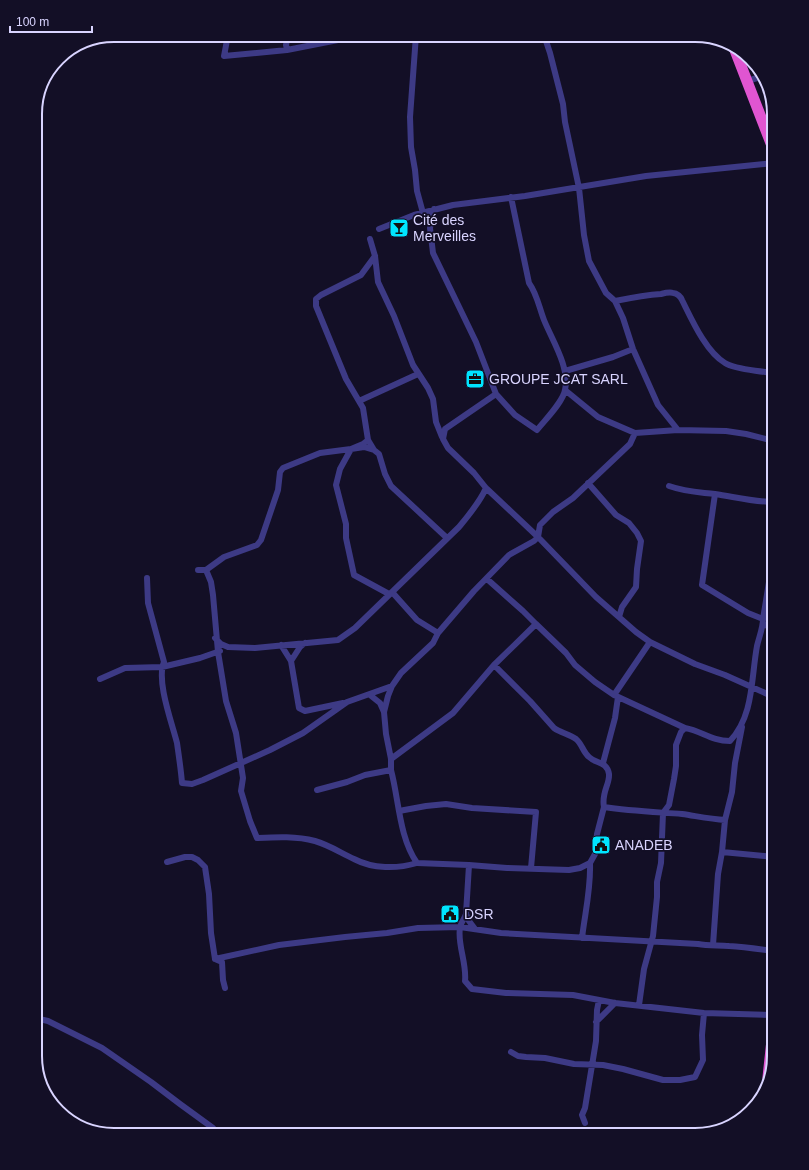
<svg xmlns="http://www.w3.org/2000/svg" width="809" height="1170" viewBox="0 0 809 1170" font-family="Arial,sans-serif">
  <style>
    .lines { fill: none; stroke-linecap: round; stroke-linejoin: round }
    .minor { stroke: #3d3a85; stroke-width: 6 }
    .trunk { stroke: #e055d1; stroke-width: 11 }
    .labels { text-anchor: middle; stroke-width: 3.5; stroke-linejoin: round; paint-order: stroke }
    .poi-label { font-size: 14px; fill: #d9d4ff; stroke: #130f26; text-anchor: start }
    .rim { fill: none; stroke: #d9d4ff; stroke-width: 2 }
  </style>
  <rect width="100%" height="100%" fill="#130f26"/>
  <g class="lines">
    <!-- minor -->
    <path class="minor" d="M228 35 224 56 287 50
      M288 35 286 45 287 50 343 39H350L371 35
      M416 35 410 117 411 147 415 170 417 191 423 213
      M544 35 550 53 563 104 565 122 579 188 584 235 589 261 606 293 615 301 623 318 633 349 658 405 678 430
      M747 81 764 76
      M434 209 430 228 433 253 476 342 496 394 515 415 537 430C545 420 563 402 565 390 570 367 552 340 544 320 539 307 537 294 529 283L511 197
      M379 229 414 215 453 205 525 196 646 176 774 163
      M370 239 375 256 378 282 394 316 413 365 428 388 433 399 436 422 442 437
      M615 301C630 298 646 295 661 294 665 293 670 292 673 293 677 293 681 297 682 300 692 320 706 352 725 363 736 370 757 370 770 373L774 375
      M565 371 613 357 633 349
      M565 390 598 417 635 433 678 430 726 431 746 434 774 441
      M496 394 445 429 443 439 448 448 474 473 486 488 538 537 596 597 636 632 650 642 695 664 725 675 774 697
      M359 401 418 374
      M368 440 374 450 379 454 385 474 391 486 447 538
      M374 450 364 447 351 449 340 469 336 485 346 524V538L354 575 389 594
      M588 483 616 515 629 523 637 533 641 541 637 569 636 587 622 607 619 617
      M669 486C686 492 698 492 715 494 735 497 754 502 774 502
      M715 494 702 585 748 613 763 619 770 576
      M198 570H206L211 582 213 595 218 652 226 701 236 733 243 778 241 791 250 821 257 838C277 837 296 836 315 841 329 845 341 853 354 859 373 869 397 869 417 863
      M206 570 224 557 257 545 261 540 278 490 280 472 283 468 320 453 351 449 363 444 368 440 363 408 346 379 316 306V299L321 295 361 275 375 256
      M774 576H770L771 537 774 512
      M147 578 148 603 164 662C156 681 172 723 177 743 179 757 181 770 182 783L192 784 203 780 270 750 303 733 347 702 392 686
      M487 579 523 611 536 624
      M763 624 774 629
      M438 633 474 591 509 555 534 541 538 537 540 525 553 512 573 498 630 444 635 433
      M215 638 221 644 228 647 255 648 338 640 355 628 459 527C469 515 480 502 486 488
      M281 645 291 661 299 708 305 711 343 703
      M291 661 300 647 305 643
      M494 665 530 701 554 728C561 733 569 734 576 739 582 744 583 752 589 757 596 764 607 761 609 774 610 784 601 793 604 807
      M100 679 125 668 162 667 200 658 220 651
      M370 695 380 703 384 712
      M614 695 650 642
      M742 727 735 763 732 792 725 820 722 852 774 857
      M391 759 453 713 494 665 536 624 566 653 575 665 595 682 614 695 685 728
      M603 763 615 718 618 697
      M391 770V759L386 734 384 712 388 696 392 686 401 673 433 643 438 633 417 620 392 592
      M317 790 347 782 365 775 391 770C399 800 399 837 417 863L469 865
      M399 811 426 806 446 804 472 808 536 812 531 868
      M167 862 185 857H192L198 860 205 867 209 894 211 933 215 959 279 945 345 937 387 933 418 928 460 927 501 933 698 944C708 946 719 945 729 946 744 947 759 949 774 951
      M466 914C465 918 460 924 460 928 457 943 467 964 465 981L472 989 506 993 573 995 615 1003 704 1013 774 1015
      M475 929 469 921 466 914 469 865 507 868 569 870 580 868 590 863 595 854 597 834 604 807C630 811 656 812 682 814 696 816 710 819 725 820
      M582 938C585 913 591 889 590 863
      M713 945 718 874 722 852
      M215 959 222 962 223 980 225 988
      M639 1005 644 969 653 936 657 897V882L661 863 663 813 669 805 674 779 676 766V745L681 732 685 728C702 731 711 741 730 741 754 716 751 678 757 646 759 637 763 628 763 619
      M35 1018 48 1021 102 1048 151 1082 180 1104 213 1128 220 1135
      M596 1022 615 1003
      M511 1052 518 1056 526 1057 545 1058 574 1064 603 1065 623 1069 663 1080H680L695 1077 703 1060 702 1035 704 1013
      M585 1123 582 1115 585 1108 596 1041 597 1010 599 1000"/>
    <!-- trunk -->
    <path class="trunk" d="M733 45 774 151
      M768 1077 774 1021"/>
  </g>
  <!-- icons -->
  <defs>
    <symbol id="bar-square" viewBox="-11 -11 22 22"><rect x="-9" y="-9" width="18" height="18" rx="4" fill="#00e5ff" stroke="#130f26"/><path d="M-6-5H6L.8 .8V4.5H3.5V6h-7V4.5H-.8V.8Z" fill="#111"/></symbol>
    <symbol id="office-square" viewBox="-11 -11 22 22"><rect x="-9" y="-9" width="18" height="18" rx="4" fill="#00e5ff" stroke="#130f26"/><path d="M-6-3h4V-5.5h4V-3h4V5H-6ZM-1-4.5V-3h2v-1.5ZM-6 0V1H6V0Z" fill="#111"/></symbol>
    <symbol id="civic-square" viewBox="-11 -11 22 22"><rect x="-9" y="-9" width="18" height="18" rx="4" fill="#00e5ff" stroke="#130f26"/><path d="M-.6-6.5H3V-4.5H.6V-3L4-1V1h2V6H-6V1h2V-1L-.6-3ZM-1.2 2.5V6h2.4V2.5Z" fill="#111"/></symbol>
  </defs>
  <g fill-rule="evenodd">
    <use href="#bar-square" x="388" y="217" width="22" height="22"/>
    <use href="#office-square" x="464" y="368" width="22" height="22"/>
    <use href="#civic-square" x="590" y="834" width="22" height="22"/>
    <use href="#civic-square" x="439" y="903" width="22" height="22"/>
  </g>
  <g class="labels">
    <!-- poi labels -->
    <g class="poi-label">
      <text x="413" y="225">Cité des<tspan x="413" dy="16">Merveilles</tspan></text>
      <text x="489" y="384">GROUPE JCAT SARL</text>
      <text x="615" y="850">ANADEB</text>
      <text x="464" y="919">DSR</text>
    </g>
  </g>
  <!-- crop -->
  <path d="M0 0H809V1170H0ZM114 42H695A72 72 0 0 1 767 114V1056A72 72 0 0 1 695 1128H114A72 72 0 0 1 42 1056V114A72 72 0 0 1 114 42Z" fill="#130f26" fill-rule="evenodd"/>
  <path class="rim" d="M114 42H695A72 72 0 0 1 767 114V1056A72 72 0 0 1 695 1128H114A72 72 0 0 1 42 1056V114A72 72 0 0 1 114 42Z"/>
  <!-- scale -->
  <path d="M10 26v6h82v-6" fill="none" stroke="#d9d4ff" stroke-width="2"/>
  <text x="16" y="26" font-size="12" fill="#d9d4ff" stroke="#130f26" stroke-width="3" paint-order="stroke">100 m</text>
</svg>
